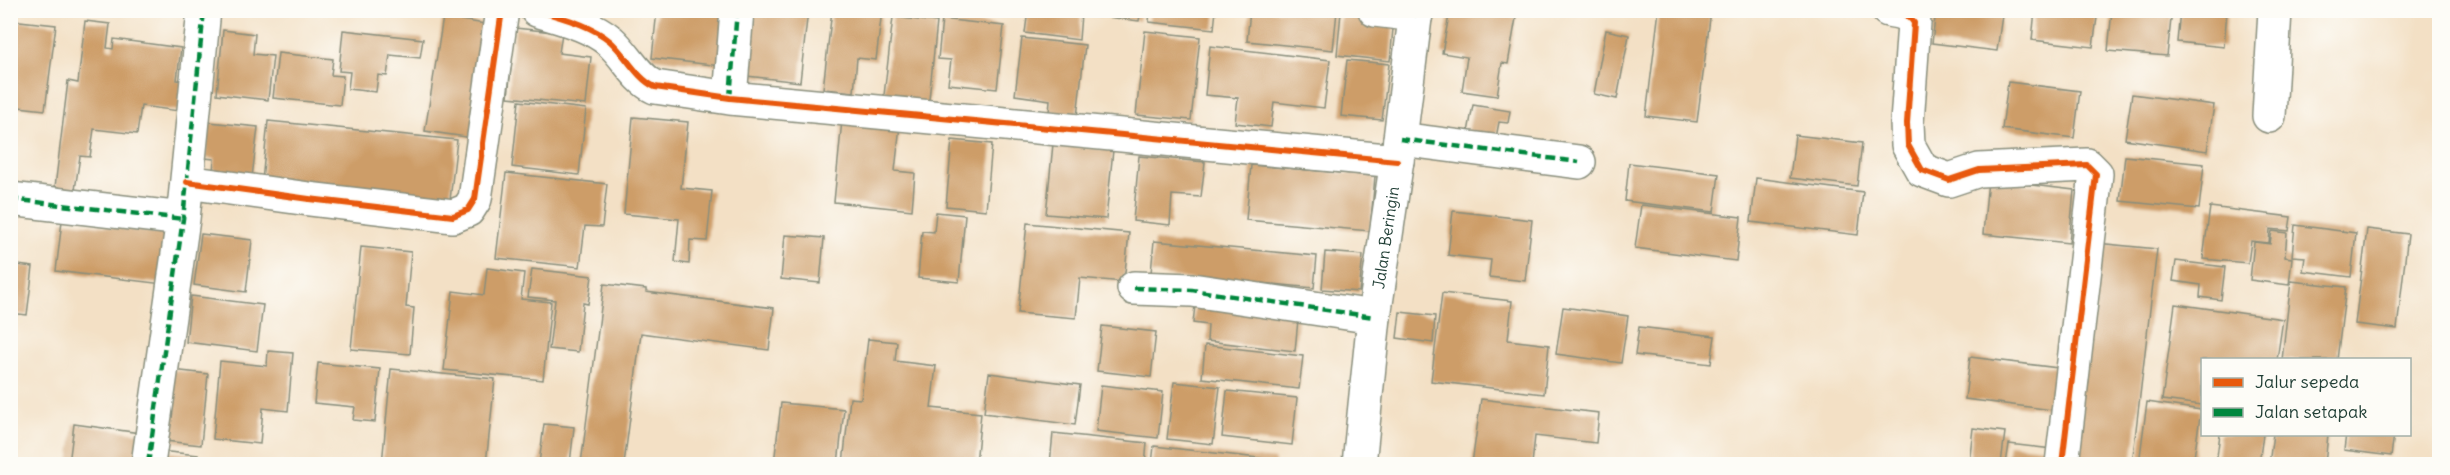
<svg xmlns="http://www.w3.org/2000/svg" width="2450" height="475" viewBox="0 0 2450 475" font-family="Delius,sans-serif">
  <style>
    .building { fill: #cd9d67 }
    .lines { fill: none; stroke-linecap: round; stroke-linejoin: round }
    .minor-casing { stroke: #898e7c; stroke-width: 36 }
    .tertiary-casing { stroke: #898e7c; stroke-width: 36 }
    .minor { stroke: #fff; stroke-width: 33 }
    .tertiary { stroke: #fff; stroke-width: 33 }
    .quiet { stroke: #00873e; stroke-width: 4.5; stroke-dasharray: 9 4.5; stroke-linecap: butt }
    .cycleway-casing { stroke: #fdfcf7; stroke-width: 10 }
    .cycleway { stroke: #e8590c; stroke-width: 6 }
    .labels { text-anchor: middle; stroke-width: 6; stroke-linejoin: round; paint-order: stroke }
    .street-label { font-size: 16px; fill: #1f3d34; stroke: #fdfcf7 }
  </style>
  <rect width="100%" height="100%" fill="#fdfcf7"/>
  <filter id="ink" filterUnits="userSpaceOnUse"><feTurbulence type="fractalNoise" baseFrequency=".0167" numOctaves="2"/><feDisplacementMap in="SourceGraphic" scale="12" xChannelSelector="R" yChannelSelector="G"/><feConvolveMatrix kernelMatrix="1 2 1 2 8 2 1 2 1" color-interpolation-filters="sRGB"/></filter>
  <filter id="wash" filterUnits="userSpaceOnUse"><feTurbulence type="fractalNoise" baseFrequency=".008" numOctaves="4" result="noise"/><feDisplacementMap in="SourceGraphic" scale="24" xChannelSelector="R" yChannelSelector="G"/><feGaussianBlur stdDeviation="1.35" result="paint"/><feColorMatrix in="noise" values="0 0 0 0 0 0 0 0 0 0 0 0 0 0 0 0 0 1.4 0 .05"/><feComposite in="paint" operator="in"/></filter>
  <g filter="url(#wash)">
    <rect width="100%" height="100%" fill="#f3e0c5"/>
    <g id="blocks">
      <!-- building -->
      <path class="building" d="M657 10H727L721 66 652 58Z
        M745 10H808L800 82 738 75Z
        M832 10H882L876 60 857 58 854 92 823 89Z
        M1028 10H1141L1139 21 1081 14 1079 40 1025 33Z
        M1150 10H1216L1214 29 1149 22Z
        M1250 10 1337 11 1333 50 1247 41Z
        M1450 10H1474L1516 18 1508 64 1502 63 1497 96 1462 91 1467 57 1442 53Z
        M1659 10H1711L1697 122 1646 116Z
        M1936 10H1968L2002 15 1997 51 1932 43Z
        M2035 10H2098L2093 47 2032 40Z
        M2112 10H2172L2167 56 2108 51Z
        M2180 10H2227L2224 47 2177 42Z
        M1341 12 1394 18 1390 61 1337 55Z
        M443 17 491 25 473 138 425 131Z
        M893 17 937 22 928 109 883 104Z
        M942 19 1004 26 997 89 948 84 951 60 938 59Z
        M10 20 56 25 45 110 10 106Z
        M85 21 110 24 107 48 113 49 114 39 181 48 177 80 182 81 179 111 141 106 137 134 94 129 90 157 80 156 75 190 55 187 68 81 78 83Z
        M515 28 562 33 559 53 591 57 586 105 508 97Z
        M223 30 255 34 253 54 273 56 268 100 217 94Z
        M343 30 423 39 420 58 390 55 387 76 378 75 376 92 348 89 350 72 339 71Z
        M1606 30 1629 35 1617 99 1594 94Z
        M1145 31 1200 37 1191 120 1136 115Z
        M1022 38 1085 45 1077 117 1049 113 1050 100 1015 95Z
        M1210 46 1330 60 1324 108 1274 102 1271 127 1235 123 1238 98 1205 95Z
        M278 53 333 59 331 75 343 76 340 105 273 98Z
        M1347 60 1389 64 1382 120 1341 116Z
        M2008 82 2080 91 2074 138 2002 129Z
        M2132 94 2214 105 2207 151 2125 139Z
        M519 101 586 109 579 175 512 167Z
        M1473 105 1510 111 1508 123 1499 122 1495 143 1467 138Z
        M633 117 688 122 681 188 712 191 707 241 690 240 689 264 675 262 679 219 624 214Z
        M842 120 900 125 895 171 915 173 912 210 834 202Z
        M268 121 457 140 450 200 262 181Z
        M209 122 258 127 252 177 213 173 214 159 205 158Z
        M1795 135 1862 143 1857 186 1790 178Z
        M952 140 992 144 986 210 946 206Z
        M1053 144 1113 150 1106 219 1046 214Z
        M1139 156 1205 162 1201 197 1172 195 1170 225 1133 221Z
        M2125 156 2204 164 2199 209 2120 201Z
        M1629 163 1719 174 1714 212 1625 201Z
        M1251 165 1375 176 1370 231 1246 220Z
        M506 173 607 184 602 227 585 226 580 267 496 258Z
        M1756 178 1863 192 1858 235 1751 222Z
        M1988 180 2074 190 2069 243 1983 234Z
        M1641 205 1741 217 1736 261 1635 248Z
        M2210 207 2291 217 2289 231 2270 229 2269 243 2251 241 2248 263 2203 259Z
        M1453 211 1532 220 1525 281 1489 277 1491 260 1448 255Z
        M936 212 965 215 959 282 918 278 922 231 934 232Z
        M62 221 168 234 163 284 56 271Z
        M1027 223 1129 233 1124 282 1080 278 1076 318 1018 313Z
        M2295 225 2356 233 2351 277 2303 271 2305 257 2292 256Z
        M2367 229 2408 234 2397 329 2355 324Z
        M2272 231 2287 233 2285 257 2292 258 2289 285 2250 280 2254 242 2270 244Z
        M201 234 252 240 246 292 194 285Z
        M785 235 824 238 820 283 781 279Z
        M1154 241 1317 256 1314 288 1262 283 1261 291 1151 273Z
        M2096 243 2157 249 2132 464 2071 460Z
        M361 247 411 252 406 307 414 308 410 354 351 349Z
        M1325 252 1363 255 1359 292 1322 289Z
        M2176 261 2225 267 2221 300 2200 297 2201 285 2173 281Z
        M10 264 33 267 27 315 10 313Z
        M487 268 524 273 521 299 551 302 543 380 444 370 453 291 484 295Z
        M532 269 592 276 588 304 583 303 578 352 549 349 555 300 528 297Z
        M2291 281 2346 287 2337 360H2282Z
        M604 284 646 289V292L774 308 769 350 641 333 624 464H581Z
        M1442 293 1512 301 1508 340 1549 345 1544 394 1431 381Z
        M191 296 263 305 257 351 186 342Z
        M1196 297 1299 309 1295 351 1207 341 1208 325 1193 323Z
        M2175 304 2283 319 2277 360H2202V405L2162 400Z
        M1563 307 1628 316 1621 363 1556 354Z
        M1400 312 1435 316 1433 343 1397 338Z
        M1102 326 1156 332 1151 377 1097 371Z
        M1639 327 1715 336 1711 364 1635 355Z
        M868 339 897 342 895 361 936 366 931 408 981 413 976 464H843L850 398 861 399Z
        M1205 345 1303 356 1299 389 1202 378Z
        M268 351 293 353 288 411 263 408 260 444 213 439 220 361 267 366Z
        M1970 357 2058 368 2053 410 1965 399Z
        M318 363 380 369 375 422 353 420 355 407 314 403Z
        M391 369 495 379 486 464H382Z
        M172 370 208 374 201 445 165 441Z
        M989 373 1080 385 1075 425 984 413Z
        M1174 382 1220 387 1213 444 1167 439Z
        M1101 385 1163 392 1158 438 1096 431Z
        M1227 391 1297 398 1292 445 1222 437Z
        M1481 399 1599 413 1596 443 1535 436 1532 464H1472Z
        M2147 402 2201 410 2193 464H2139Z
        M781 403 844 409 838 464H774Z
        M74 424 140 433 136 464H69Z
        M544 424 574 427 570 464H539Z
        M1973 428 2005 432 2001 464H1969Z
        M1053 433 1147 443 1145 464H1050Z
        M2220 434H2263L2259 464H2216Z
        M2273 434H2328L2325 464H2269Z
        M2346 434H2394L2391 456 2344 450Z
        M2009 444 2052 449 2050 464H2006Z
        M1154 446 1275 460V464H1152Z
        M159 451 198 455 197 464H157Z"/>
    </g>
  </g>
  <g filter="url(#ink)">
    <use href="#blocks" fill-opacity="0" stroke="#898e7c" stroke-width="1.5"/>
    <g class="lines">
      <defs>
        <path id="minor" d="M537 10C562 18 589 24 610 41 626 55 636 78 655 87L730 98 1397 161
          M1375 10 1416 15
          M1888 10C1900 12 1907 13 1914 23L1907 123 1908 145 1922 170 1949 180 1979 170 2087 165 2096 174 2062 464
          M730 98 737 10
          M2269 116 2275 10
          M1400 139 1579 162
          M187 182 309 199 453 216 468 210 475 199 502 10
          M10 199 183 219
          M1134 288 1192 290 1374 317
          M148 464 183 219 204 10"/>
        <g id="tertiary">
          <path id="s1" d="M1359 464 1374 317 1400 139 1416 10"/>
        </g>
      </defs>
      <!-- minor casing -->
      <use href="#minor" class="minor-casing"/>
      <!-- tertiary casing -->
      <use href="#tertiary" class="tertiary-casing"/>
      <!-- minor -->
      <use href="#minor" class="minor"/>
      <!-- tertiary -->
      <use href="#tertiary" class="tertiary"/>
      <!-- quiet -->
      <path class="quiet" d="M1375 10 1416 15
        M730 98 737 10
        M1400 139 1579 162
        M10 199 183 219
        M1134 288 1192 290 1374 317
        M148 464 183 219 204 10"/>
      <defs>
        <path id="cycleway" d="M537 10C562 18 589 24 610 41 626 55 636 78 655 87L730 98 1397 161
          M1888 10C1900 12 1907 13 1914 23L1907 123 1908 145 1922 170 1949 180 1979 170 2087 165 2096 174 2062 464
          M187 182 309 199 453 216 468 210 475 199 502 10"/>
      </defs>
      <!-- cycleway casing -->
      <use href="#cycleway" class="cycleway-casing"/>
      <!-- cycleway -->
      <use href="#cycleway" class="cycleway"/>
    </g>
  </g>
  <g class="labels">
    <!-- street labels -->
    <g class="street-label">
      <text dy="6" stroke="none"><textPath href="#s1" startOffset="228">Jalan Beringin</textPath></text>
    </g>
  </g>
  <!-- margin -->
  <rect width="2450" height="475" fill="none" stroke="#fdfcf7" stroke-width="36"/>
  <!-- legend -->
  <rect x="2201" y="358" width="210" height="78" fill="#fdfcf7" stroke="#a4b0a9" stroke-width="1.5"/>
  <rect x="2213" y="378" width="30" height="9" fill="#e8590c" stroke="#a4b0a9" stroke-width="1.5"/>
  <text x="2255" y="388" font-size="18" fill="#1f3d34">Jalur sepeda</text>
  <rect x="2213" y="408" width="30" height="9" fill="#00873e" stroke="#a4b0a9" stroke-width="1.5"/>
  <text x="2255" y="418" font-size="18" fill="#1f3d34">Jalan setapak</text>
</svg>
